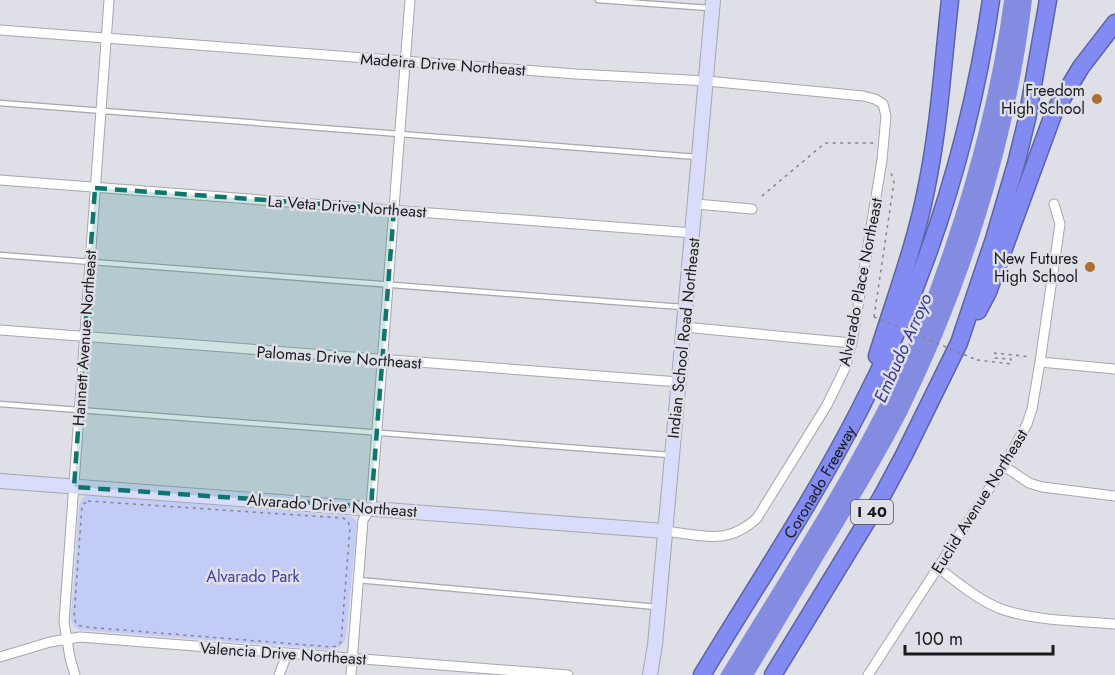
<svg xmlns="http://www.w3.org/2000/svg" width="1115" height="675" viewBox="0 0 1115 675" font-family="Jost,sans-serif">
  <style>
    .green { fill: #c3cbf7 }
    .water { fill: #838ce0 }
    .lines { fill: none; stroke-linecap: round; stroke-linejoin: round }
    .lane-casing { stroke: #a5a7ad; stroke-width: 7 }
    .street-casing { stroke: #a5a7ad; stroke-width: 11 }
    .secondary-casing { stroke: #a5a7ad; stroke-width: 16 }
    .highway-casing { stroke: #5d63a6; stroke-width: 19 }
    .path { stroke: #838489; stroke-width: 1.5; stroke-dasharray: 3 4.5; stroke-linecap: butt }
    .lane { stroke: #fff; stroke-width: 4.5 }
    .street { stroke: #fff; stroke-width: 9 }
    .secondary { stroke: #dadcfb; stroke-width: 14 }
    .highway { stroke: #828bf1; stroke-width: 16 }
    .path-bridge { stroke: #838489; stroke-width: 1.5; stroke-dasharray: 3 4.5; stroke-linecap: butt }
    .marked { fill: #0f766e; fill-opacity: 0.2; stroke: #0f766e; stroke-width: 4.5; stroke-dasharray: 12 8; stroke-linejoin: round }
    .poi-dot { fill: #ac6e34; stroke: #dedfe7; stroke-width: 2 }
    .labels { text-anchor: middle; stroke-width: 5; stroke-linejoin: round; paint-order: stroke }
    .shield { fill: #dedfe7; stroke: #545559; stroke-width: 1.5 }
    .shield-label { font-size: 15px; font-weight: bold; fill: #191a1c }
    .street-label { font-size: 16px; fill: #191a1c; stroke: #dedfe7 }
    .poi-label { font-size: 16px; fill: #191a1c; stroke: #dedfe7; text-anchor: end }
    .park-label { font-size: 16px; fill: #3e3ea0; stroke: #dedfe7 }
    .water-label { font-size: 18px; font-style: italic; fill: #393899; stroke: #dedfe7 }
  </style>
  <rect width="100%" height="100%" fill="#dedfe7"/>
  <!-- green -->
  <path class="green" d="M87 495 350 516 355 519 357 524 346 638 341 646 332 650 80 630 74 627 71 619 79 505 82 498Z"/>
  <!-- water -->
  <path class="water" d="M1004 0H1032C1015 144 970 286 906 416 886 455 863 493 840 531 811 579 783 627 754 675H720C782 573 848 473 899 365 917 327 931 286 945 246 972 166 993 84 1004 0Z"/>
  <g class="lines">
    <defs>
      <path id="lane" d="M598 0 709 8
        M0 103 697 157
        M0 255 682 307
        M0 404 670 455
        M358 580 657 607"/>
      <path id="street" d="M0 30 576 74 707 81 863 96 875 99 883 104 886 116 882 160 852 343 845 368 827 405 757 518C728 546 701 535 665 531
        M0 180 693 233
        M696 204 752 209
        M684 327 852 343
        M0 330 679 382
        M1040 362 1115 369
        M1004 466 1029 483 1042 487 1115 496
        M937 567C957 582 980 602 1004 610 1037 621 1080 621 1115 624
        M0 657 50 642 80 637 568 675
        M75 675 70 658 64 622 109 0
        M279 675 287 654
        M351 675 363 520 371 507 410 0
        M868 675 1004 466 1027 424 1032 409 1040 362 1060 224 1054 204"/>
      <path id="secondary" d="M0 481 665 531
        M650 675 655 645 713 0"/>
      <g id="highway">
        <path d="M978 311 988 292 1054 112 1081 67 1115 23"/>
        <path d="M877 356C894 301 915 246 926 190 939 128 943 63 950 0"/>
        <path id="s1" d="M702 675C755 587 813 501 860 409 927 280 970 144 991 0"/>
        <path d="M773 675 881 498 904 455 959 343 994 239 1016 164 1027 119 1048 0"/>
      </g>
    </defs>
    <!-- lane casing -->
    <use href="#lane" class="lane-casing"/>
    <!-- street casing -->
    <use href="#street" class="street-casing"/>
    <!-- secondary casing -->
    <use href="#secondary" class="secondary-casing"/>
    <!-- highway casing -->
    <use href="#highway" class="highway-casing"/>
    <!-- path -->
    <path class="path" d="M762 196 825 143H875
      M874 317 894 182 890 170
      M977 360 1011 364V359L994 358 995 353 1031 357
      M88 501 343 518 348 521 350 527 341 642 337 646 332 647 85 627 77 625 74 618 82 505Z"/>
    <!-- lane -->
    <use href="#lane" class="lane"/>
    <!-- street -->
    <use href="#street" class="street"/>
    <!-- secondary -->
    <use href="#secondary" class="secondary"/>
    <!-- highway -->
    <use href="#highway" class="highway"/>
    <!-- path-bridge -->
    <path class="path-bridge" d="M874 317 977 360"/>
  </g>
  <!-- marked area -->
  <path class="marked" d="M95 188 394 209 371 507 74 487Z"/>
  <!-- markers -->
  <g class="poi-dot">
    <circle cx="1097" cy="99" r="6"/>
    <circle cx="1090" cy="267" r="6"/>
  </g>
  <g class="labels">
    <!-- shield labels -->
    <rect class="shield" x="851" y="500" width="42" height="24" rx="4.5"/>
    <g class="shield-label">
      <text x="872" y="517">I 40</text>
    </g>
    <!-- street labels -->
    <g class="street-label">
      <text transform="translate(443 64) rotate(4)" y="6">Madeira Drive Northeast</text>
      <text transform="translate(347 206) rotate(4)" y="6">La Veta Drive Northeast</text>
      <text transform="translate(860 282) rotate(-79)" y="6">Alvarado Place Northeast</text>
      <text transform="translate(84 338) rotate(-86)" y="6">Hannett Avenue Northeast</text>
      <text transform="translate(683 338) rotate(-84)" y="6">Indian School Road Northeast</text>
      <text transform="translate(339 357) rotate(4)" y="6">Palomas Drive Northeast</text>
      <text dy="6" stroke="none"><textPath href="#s1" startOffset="226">Coronado Freeway</textPath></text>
      <text transform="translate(979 501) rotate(-58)" y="6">Euclid Avenue Northeast</text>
      <text transform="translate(332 505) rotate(4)" y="6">Alvarado Drive Northeast</text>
      <text transform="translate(283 653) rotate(4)" y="6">Valencia Drive Northeast</text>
    </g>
    <!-- poi labels -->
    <g class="poi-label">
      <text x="1085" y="96">Freedom<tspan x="1085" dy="18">High School</tspan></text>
      <text x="1078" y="264">New Futures<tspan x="1078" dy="18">High School</tspan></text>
    </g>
    <!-- park labels -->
    <g class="park-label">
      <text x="253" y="582">Alvarado Park</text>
    </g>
    <!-- water labels -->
    <g class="water-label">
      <text transform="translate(903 348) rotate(-66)" y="6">Embudo Arroyo</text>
    </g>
  </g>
  <!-- scale -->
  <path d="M905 645v9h148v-9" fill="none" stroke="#191a1c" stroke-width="3"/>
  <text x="914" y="645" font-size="18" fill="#191a1c" stroke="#dedfe7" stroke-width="4.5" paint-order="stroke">100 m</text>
</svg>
